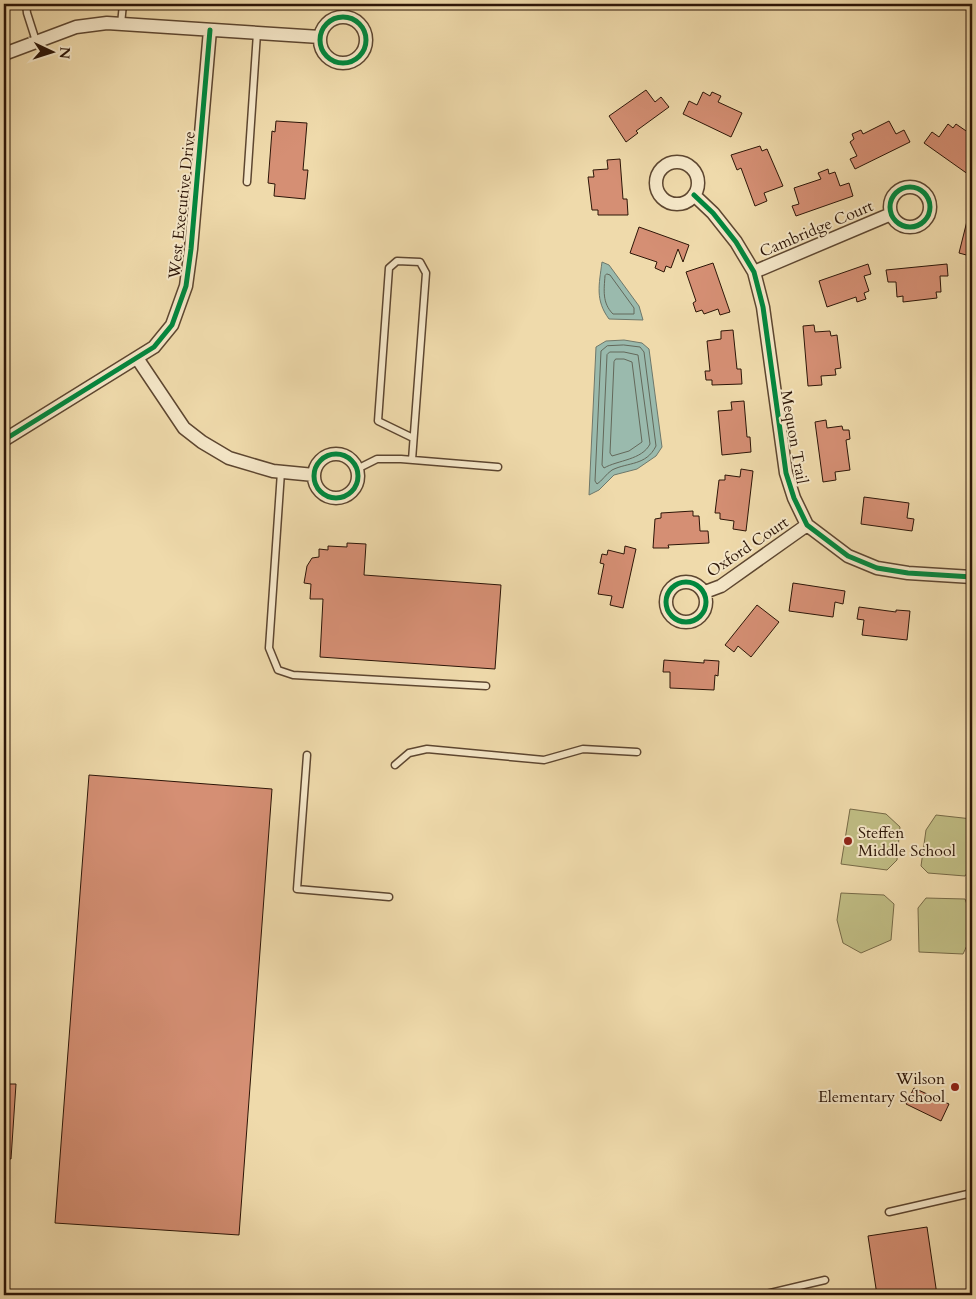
<svg xmlns="http://www.w3.org/2000/svg" width="976" height="1299" viewBox="0 0 976 1299" font-family="Cardo,serif">
  <style>
    .green { fill: #c0bd84; stroke: #766946 }
    .water { fill: #9abaad; stroke: #6e786b }
    .lines { fill: none; stroke-linecap: round; stroke-linejoin: round }
    .shore { stroke: #63685a; stroke-width: 1 }
    .building { fill: #d58f74; stroke: #2c1507 }
    .lane-casing { stroke: #5d4630; stroke-width: 9 }
    .street-casing { stroke: #5d4630; stroke-width: 15 }
    .lane { stroke: #f5e7c8; stroke-width: 6 }
    .street { stroke: #f5e7c8; stroke-width: 12 }
    .cycleway-casing { stroke: #f5e7c8; stroke-width: 8 }
    .cycleway { stroke: #00873e; stroke-width: 5 }
    .poi-dot { fill: #8f2418; stroke: #f5e7c8; stroke-width: 2 }
    .labels { text-anchor: middle; stroke-width: 4; stroke-linejoin: round; paint-order: stroke }
    .street-label { font-size: 16px; fill: #2c1507; stroke: #f5e7c8 }
    .poi-label { font-size: 16px; fill: #2c1507; stroke: #f5e7c8; text-anchor: start }
  </style>
  <rect width="100%" height="100%" fill="#efdaab"/>
  <filter id="stains"><feTurbulence type="fractalNoise" baseFrequency=".004" numOctaves="4"/><feColorMatrix values="0 0 0 0 .2 0 0 0 0 .09 0 0 0 0 .02 0 0 0 .5 -.17"/></filter>
  <radialGradient id="worn" r=".72"><stop offset=".6" stop-color="#630" stop-opacity="0"/><stop offset="1" stop-color="#630" stop-opacity=".3"/></radialGradient>
  <!-- green -->
  <path class="green" d="M850 809 886 814 900 827 897 860 887 870 841 864Z
    M936 815 972 819V865L965 876 928 873 921 866 926 830Z
    M841 893 884 895 894 904 891 940 861 953 843 943 837 920Z
    M926 898 965 899C975 926 975 929 963 954L919 952 918 908Z"/>
  <!-- water -->
  <path class="water" d="M602 262 609 265 639 306 643 320 609 319C595 300 599 285 602 262Z
    M624 340 642 343 649 349 662 447 656 456 637 469 614 475 599 490 589 495 596 347 606 341Z"/>
  <g class="lines">
    <!-- shore -->
    <path class="shore" d="M607 274 610 275 634 308V314H613C602 303 604 290 605 276Z
      M624 345 640 347 644 352 656 446C646 466 628 462 612 470 606 474 602 481 597 484L595 481 601 351 607 346Z
      M610 352H624L638 355 650 444C642 460 618 460 604 468L602 465 607 355Z
      M616 359H624L632 362 642 442 629 451 612 456 610 453 614 362Z"/>
  </g>
  <!-- building -->
  <path class="building" d="M646 90 655 102 661 97 669 107 636 131 638 133 626 142 609 116Z
    M703 92 710 96 712 92 721 96 718 102 742 113 731 137 683 114 689 101 697 105Z
    M276 121 307 123 303 170H308L305 199 274 196 275 184 268 183 272 131 275 132Z
    M889 121 896 134 904 130 910 142 855 169 850 159 857 156 850 142 854 139 852 134 861 130 863 134Z
    M948 124 953 128 956 124 972 135V177L924 143 932 132 939 137Z
    M760 146 762 151 767 149 783 186 764 193 767 201 755 206 741 168 737 170 731 155Z
    M620 159 623 199H627L628 215H598V210H592L588 177H594L593 170 608 169 607 160Z
    M828 169 829 174 835 172 840 186 849 183 853 196 796 216 792 206 799 204 794 188 821 179 818 173Z
    M969 213H972V246L970 256 959 253Z
    M639 227 689 245 683 262 678 249 671 268 666 266 664 272 655 268 657 262 630 253Z
    M713 263 730 312 720 315 718 309 704 314 702 310 696 312 693 303 696 301 686 272Z
    M868 264 871 274 864 276 869 291 864 293 866 299 857 302 856 297 827 307 819 281Z
    M947 264 948 276H940L941 292H936L937 298 903 302V296L897 297 896 282H888L886 270Z
    M814 325 815 332 830 331 831 336 837 335 841 368 835 369 836 375 821 376 822 385 808 386 803 326Z
    M733 330 737 369H741L742 384 712 385V380H706L705 371H710L707 341 721 339V331Z
    M744 401 747 437H750L751 452 722 455 718 411 732 410 731 402Z
    M826 420 827 428 842 426 843 430H849L850 439 846 440 850 470 835 472 836 480 823 482 815 422Z
    M741 469 753 471 746 531 733 529 734 521 720 519V513H715L719 480H725V475L740 477Z
    M864 497 909 503 907 518 914 519 912 531 861 524Z
    M693 511V516H699L700 531H708L709 543 668 545 669 548H653L655 519 661 518V513Z
    M347 543 366 544 364 575 501 585 495 669 320 657 323 599H310L311 584 304 583 307 566 312 558 319 557V549L328 550V546L347 547Z
    M625 546 636 549 623 608 610 605 612 596 598 594 604 564 600 563 602 554 607 555 608 550 624 554Z
    M793 583 845 591 843 604 835 602 833 617 789 611Z
    M757 605 779 622 751 657 738 646 734 652 725 645Z
    M859 607 896 612V610L910 611 907 640 862 635 864 620 857 619Z
    M664 660 704 663V660L719 661 718 676 715 675 714 690 670 688V672H663Z
    M89 775 272 789 239 1235 55 1223Z
    M4 1084H16L11 1159 4 1158Z
    M914 1088 949 1104 941 1121 906 1104Z
    M927 1227 937 1295H877L868 1236Z"/>
  <g class="lines">
    <defs>
      <path id="lane" d="M26 4 27 13 36 41
        M121 24 123 4
        M247 182 257 33
        M412 460 426 273 420 262 397 261 389 268 378 421 413 438
        M357 469 377 459H401L498 467
        M281 472 269 648 278 670 293 675 486 686
        M307 755 297 889 389 897
        M395 765 409 753 427 749 544 760 583 749 637 752
        M889 1212 972 1193
        M761 1295 825 1280"/>
      <path id="street" d="M320 40a23 23 0 1 1 46 0a23 23 0 1 1-46 0Z
        M4 54 76 27 107 23 320 37
        M656 183a21 21 0 1 1 42 0a21 21 0 1 1-42 0Z
        M890 207a20 20 0 1 1 40 0a20 20 0 1 1-40 0Z
        M694 195 713 213 736 242 754 272 763 307 786 473 794 498 807 525 848 556 877 568 908 573 972 577
        M754 272 891 214
        M137 358 184 428 202 442 229 458 273 471 314 475
        M4 440 154 347 172 325 186 286 191 249 210 30
        M314 476a22 22 0 1 1 44 0a22 22 0 1 1-44 0Z
        M666 602a20 20 0 1 1 40 0a20 20 0 1 1-40 0Z
        M705 592 721 586 807 525"/>
    </defs>
    <!-- lane casing -->
    <use href="#lane" class="lane-casing"/>
    <!-- street casing -->
    <use href="#street" class="street-casing"/>
    <!-- lane -->
    <use href="#lane" class="lane"/>
    <!-- street -->
    <use href="#street" class="street"/>
    <defs>
      <path id="cycleway" d="M320 40a23 23 0 1 1 46 0a23 23 0 1 1-46 0Z
        M890 207a20 20 0 1 1 40 0a20 20 0 1 1-40 0Z
        M694 195 713 213 736 242 754 272 763 307 786 473 794 498 807 525 848 556 877 568 908 573 972 577
        M4 440 154 347 172 325 186 286 191 249 210 30
        M314 476a22 22 0 1 1 44 0a22 22 0 1 1-44 0Z
        M666 602a20 20 0 1 1 40 0a20 20 0 1 1-40 0Z"/>
    </defs>
    <!-- cycleway casing -->
    <use href="#cycleway" class="cycleway-casing"/>
    <!-- cycleway -->
    <use href="#cycleway" class="cycleway"/>
  </g>
  <!-- markers -->
  <g class="poi-dot">
    <circle cx="848" cy="841" r="5"/>
    <circle cx="955" cy="1087" r="5"/>
  </g>
  <g class="labels">
    <!-- street labels -->
    <g class="street-label">
      <text transform="translate(181 205) rotate(-84)" y="6">West Executive Drive</text>
      <text transform="translate(816 228) rotate(-23)" y="6">Cambridge Court</text>
      <text transform="translate(795 437) rotate(80)" y="6">Mequon Trail</text>
      <text transform="translate(747 546) rotate(-34)" y="6">Oxford Court</text>
    </g>
    <!-- poi labels -->
    <g class="poi-label">
      <text x="858" y="838">Steffen<tspan x="858" dy="18">Middle School</tspan></text>
      <text x="945" y="1084" text-anchor="end">Wilson<tspan x="945" dy="18">Elementary School</tspan></text>
    </g>
  </g>
  <!-- margin -->
  <rect width="976" height="1299" fill="none" stroke="#efdaab" stroke-width="20"/>
  <rect x="5" y="5" width="966" height="1289" fill="none" stroke="#2c1507" stroke-width="2.5"/>
  <rect x="10" y="10" width="956" height="1279" fill="none" stroke="#2c1507"/>
  <!-- north arrow -->
  <g transform="translate(52 52) rotate(94)" stroke="#f5e7c8" stroke-width="4" paint-order="stroke">
  <path d="M0-4L9 19L0 12L-9 19Z" fill="#2c1507"/>
  <text y="-8" font-size="14" font-weight="bold" text-anchor="middle" fill="#2c1507">N</text>
  </g>
  <rect width="100%" height="100%" filter="url(#stains)"/>
  <rect width="100%" height="100%" fill="url(#worn)"/>
</svg>
